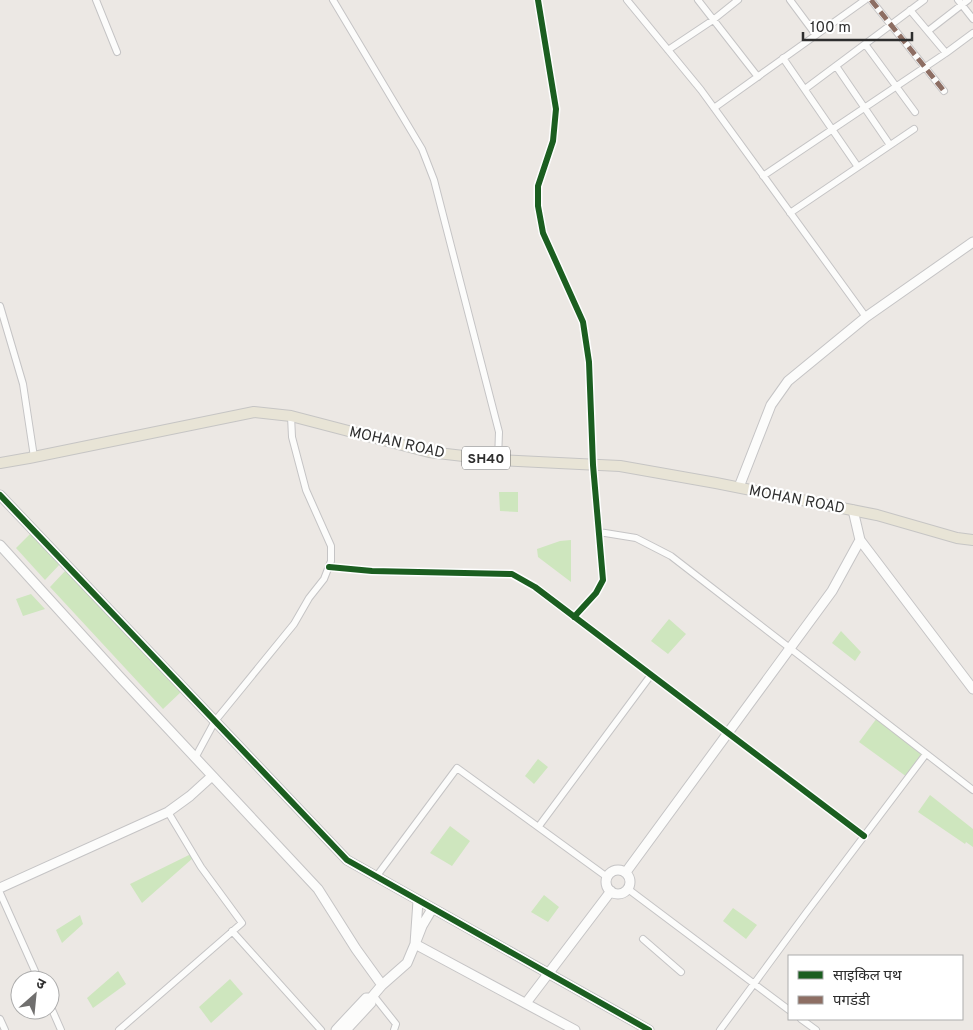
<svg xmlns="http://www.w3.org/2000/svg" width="973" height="1030" viewBox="0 0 973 1030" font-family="Overpass,'Noto Sans Devanagari',sans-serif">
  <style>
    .green { fill: #cee6be }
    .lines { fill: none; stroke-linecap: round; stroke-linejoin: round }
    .street-casing { stroke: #c5c4c5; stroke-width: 8 }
    .secondary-casing { stroke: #c5c4c5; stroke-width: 11 }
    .primary-casing { stroke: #c6c5c4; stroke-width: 12 }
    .street { stroke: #fcfcfb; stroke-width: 6 }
    .secondary { stroke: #fcfcfb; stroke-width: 9 }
    .primary { stroke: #e8e4d6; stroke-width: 10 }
    .quiet { stroke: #8d6e63; stroke-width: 5; stroke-dasharray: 10 5; stroke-linecap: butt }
    .cycleway-casing { stroke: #fff; stroke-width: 9 }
    .cycleway { stroke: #1b5e20; stroke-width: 6 }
    .labels { text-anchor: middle; stroke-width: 4.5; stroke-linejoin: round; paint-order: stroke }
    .shield { fill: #fff; stroke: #6d6d6d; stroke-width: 1 }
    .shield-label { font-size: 14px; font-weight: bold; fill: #2e2e2e }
    .street-label { font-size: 15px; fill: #2e2e2e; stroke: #fff }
  </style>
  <rect width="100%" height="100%" fill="#ece8e4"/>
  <!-- green -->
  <path class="green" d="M499 492H518V512L500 511Z
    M31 533 61 563 45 580 16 548Z
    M571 540V582L538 557 537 549 560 541Z
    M66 570 182 691 163 709 50 587Z
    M31 594 45 609 23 616 16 599Z
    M669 619 686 634 668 654 651 641Z
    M841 631 861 652 855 661 832 643Z
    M877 718 924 754 907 777 859 742Z
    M538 759 548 767 534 784 525 776Z
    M930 795 973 829V847L966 842 965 844 918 812Z
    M450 826 470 841 452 866 430 853Z
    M191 854 193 858 142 903 130 884Z
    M544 895 559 907 548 922 531 912Z
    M733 908 757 925 746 939 723 921Z
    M80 915 83 924 62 943 56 930Z
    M118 971 126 984 93 1008 87 998Z
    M230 979 243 994 211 1023 199 1007Z"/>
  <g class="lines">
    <defs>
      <path id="street" d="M96 0 117 52
        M333 0 422 149 434 180 499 432 498 460
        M538 0 556 109 553 141 538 186V206L543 233 583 322 589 362 593 465 603 580 596 593 574 617
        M627 0 701 90 866 317
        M698 0 758 77
        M790 0 816 35
        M871 0 944 91
        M958 0 973 19
        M910 10 946 53
        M928 31 968 0
        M865 44 915 112
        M668 50 713 20 738 0
        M783 58 858 167
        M836 66 890 145
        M805 89 924 0
        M714 108 865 0
        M763 176 946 53 973 33
        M790 213 914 129
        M0 306 23 384 34 457
        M599 532 636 538 671 556 973 790
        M329 567 372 571 512 574 535 587 864 836
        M195 758 215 721 294 624 309 598 324 579 331 561V546L306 490 292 437 291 416
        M539 826 651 675
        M376 877 457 768 607 877
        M628 889 789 1010
        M0 893 39 980
        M232 931 321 1030
        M643 939 681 972
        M373 995 396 1024 394 1030
        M50 1005 61 1030
        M0 1019 5 1030
        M801 1019 816 1030
        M119 1030 242 923 201 867 168 812
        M720 1030 806 913 926 754"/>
      <path id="secondary" d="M739 487 771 405 788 381 866 317 973 242
        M0 495 347 860 649 1030
        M853 510 860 540 973 689
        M0 545 119 676 318 889 356 949 382 985
        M606 882a12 12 0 1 1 24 0a12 12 0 1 1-24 0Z
        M626 872 832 591 860 540
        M0 888 168 812 190 796 212 776
        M432 909 422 926 415 944 575 1030
        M526 1003 611 891
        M336 1030 366 998H371L382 985 407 963 415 944 418 901
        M346 1030 371 1003V998"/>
      <path id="primary" d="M0 463 29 458 254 412 291 416 429 452 498 460 620 466 716 483 877 515 957 538 973 540"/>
    </defs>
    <!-- street casing -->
    <use href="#street" class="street-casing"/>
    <!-- secondary casing -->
    <use href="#secondary" class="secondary-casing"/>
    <!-- primary casing -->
    <use href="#primary" class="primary-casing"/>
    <!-- street -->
    <use href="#street" class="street"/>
    <!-- secondary -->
    <use href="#secondary" class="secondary"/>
    <!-- primary -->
    <use href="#primary" class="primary"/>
    <!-- quiet -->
    <path class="quiet" d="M871 0 944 91"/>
    <defs>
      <path id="cycleway" d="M538 0 556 109 553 141 538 186V206L543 233 583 322 589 362 593 465 603 580 596 593 574 617
        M0 495 347 860 649 1030
        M329 567 372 571 512 574 535 587 864 836"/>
    </defs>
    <!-- cycleway casing -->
    <use href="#cycleway" class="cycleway-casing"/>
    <!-- cycleway -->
    <use href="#cycleway" class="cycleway"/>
  </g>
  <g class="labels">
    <!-- shield labels -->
    <rect class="shield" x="462" y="446.5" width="48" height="23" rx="4"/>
    <g class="shield-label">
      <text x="486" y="463">SH40</text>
    </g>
    <!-- street labels -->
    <g class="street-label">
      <text transform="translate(397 442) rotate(13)" y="5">MOHAN ROAD</text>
      <text transform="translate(797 499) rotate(11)" y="5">MOHAN ROAD</text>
    </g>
  </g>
  <!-- legend -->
  <rect x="788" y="955" width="175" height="65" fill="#ffffff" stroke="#ababab"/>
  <rect x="798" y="971" width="25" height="8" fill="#1b5e20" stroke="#ababab"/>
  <text x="833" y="980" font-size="15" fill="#2e2e2e">साइकिल पथ</text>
  <rect x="798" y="996" width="25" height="8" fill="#8d6e63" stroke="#ababab"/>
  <text x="833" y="1005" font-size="15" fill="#2e2e2e">पगडंडी</text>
  <!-- north arrow -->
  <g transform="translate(35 995) rotate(27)"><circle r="24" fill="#ffffff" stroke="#ababab"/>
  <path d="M0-4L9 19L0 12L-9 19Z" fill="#706f6e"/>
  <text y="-8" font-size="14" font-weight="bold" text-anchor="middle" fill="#2e2e2e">उ</text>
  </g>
  <!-- scale -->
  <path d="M803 32v8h109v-8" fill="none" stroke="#2e2e2e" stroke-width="2.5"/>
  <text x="810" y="32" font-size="15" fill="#2e2e2e" stroke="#ffffff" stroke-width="4" paint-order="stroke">100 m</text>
</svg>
